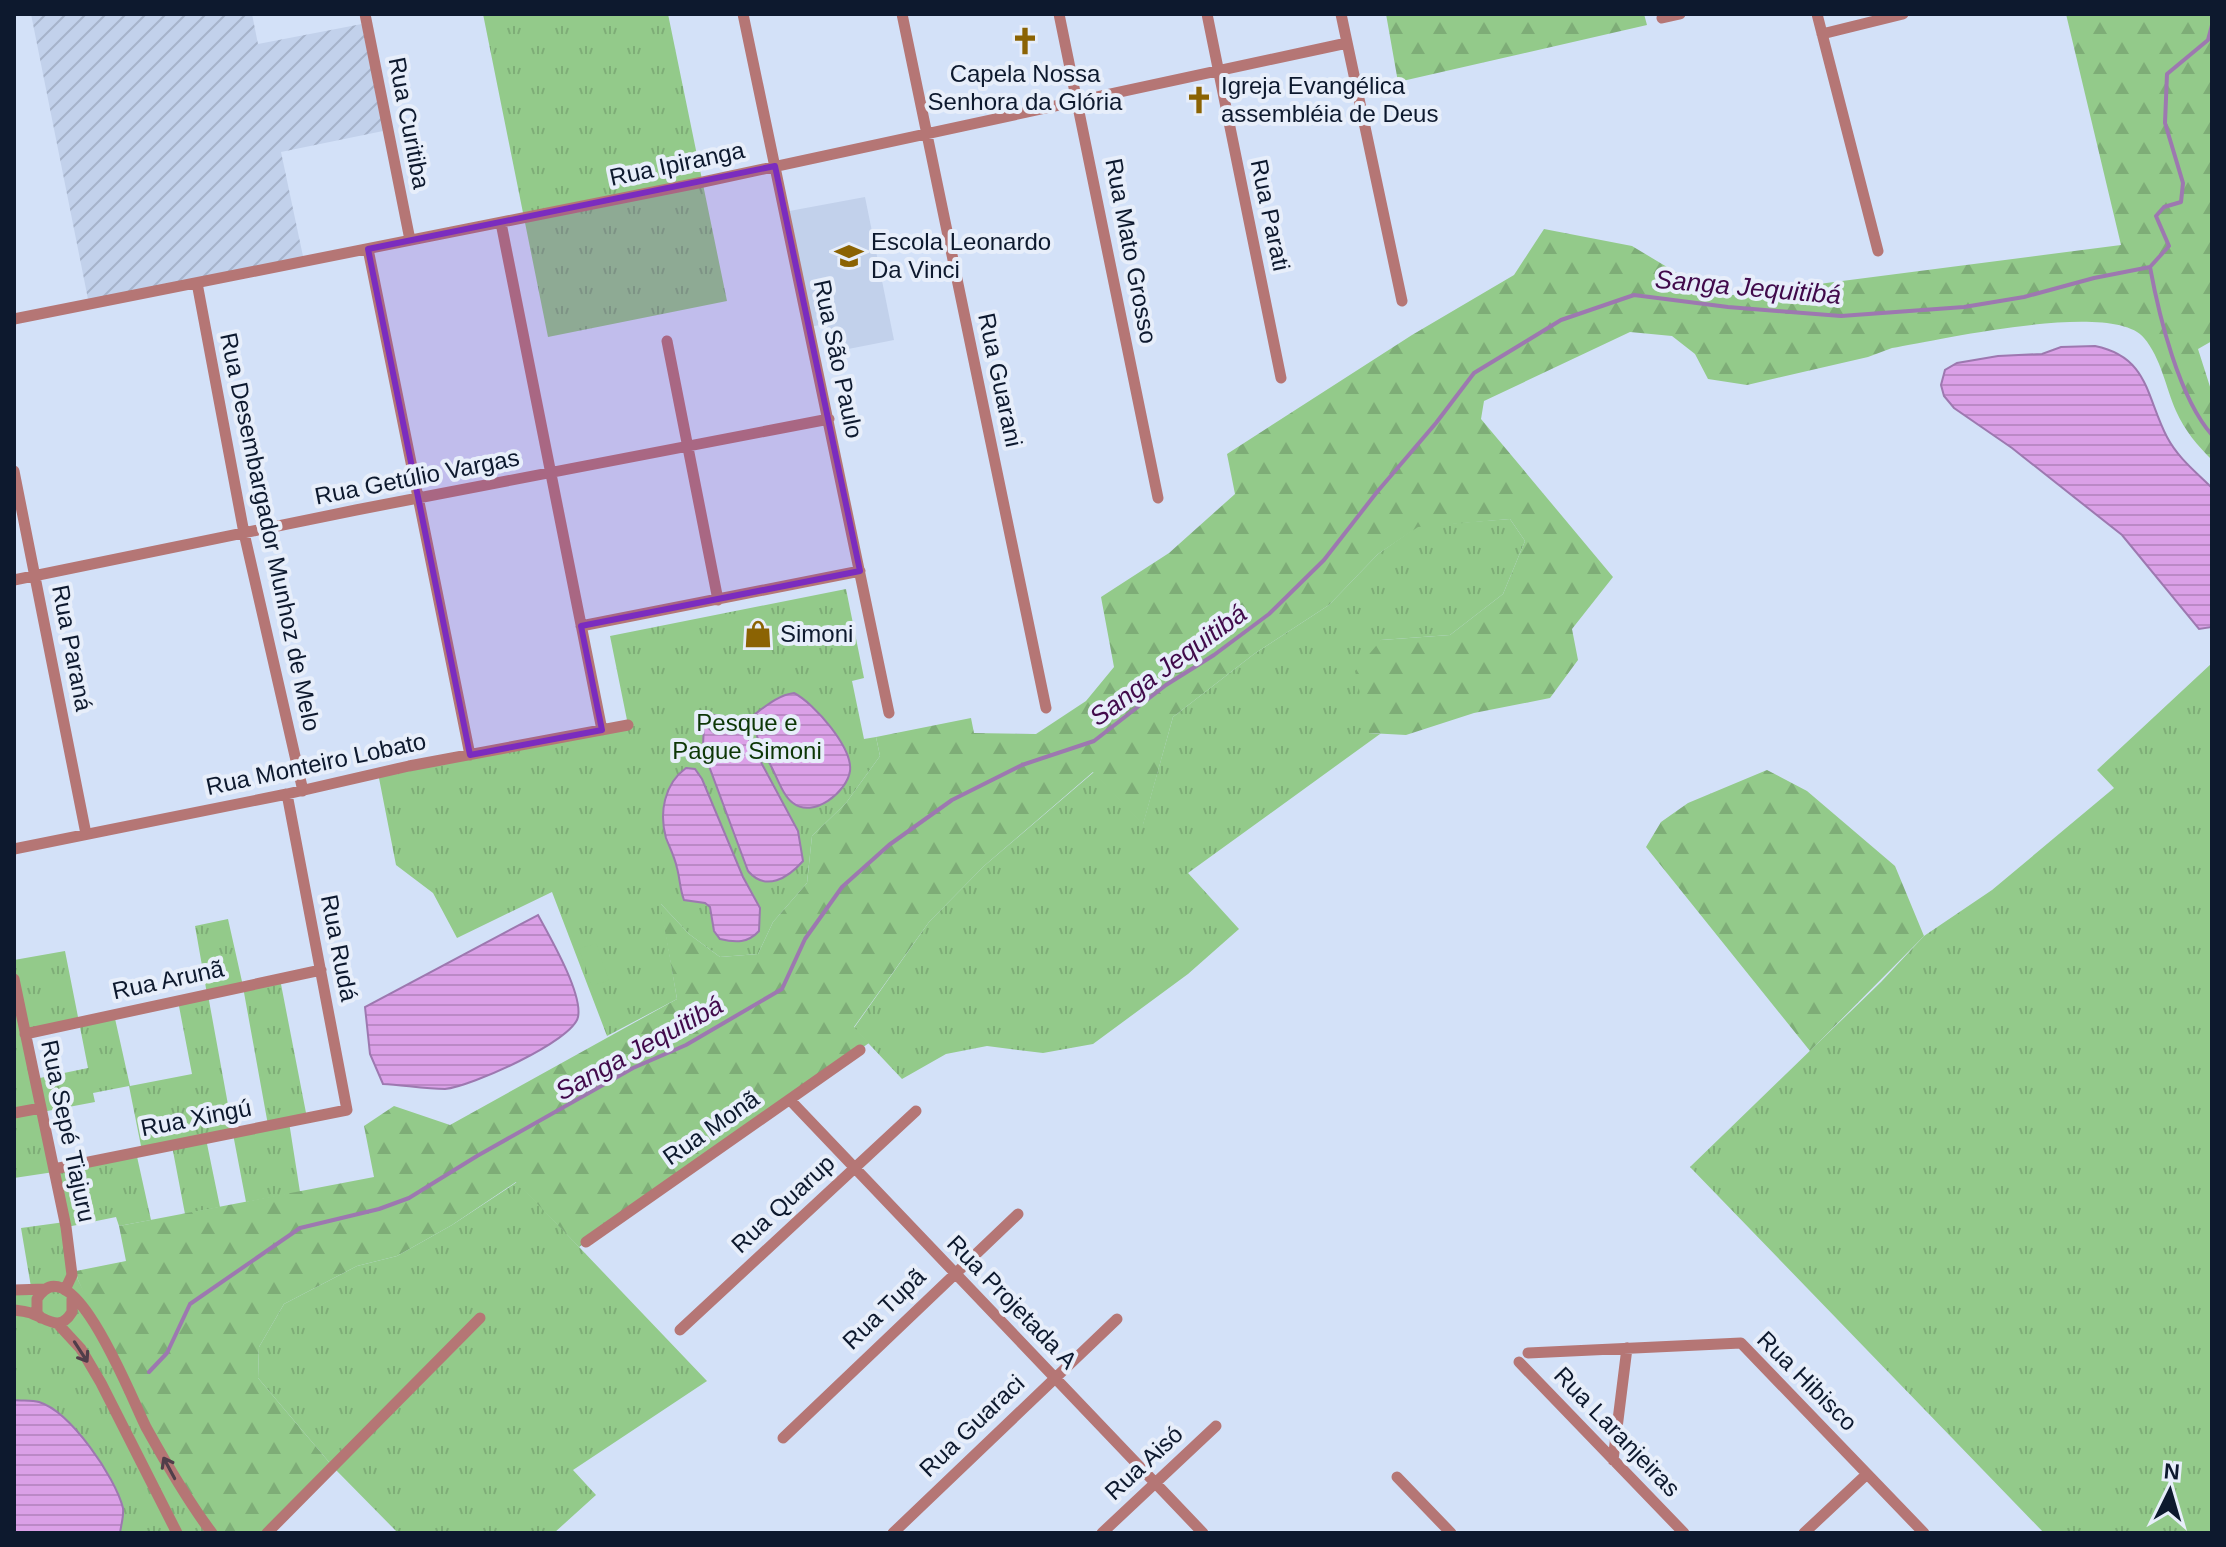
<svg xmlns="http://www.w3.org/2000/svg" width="2226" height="1547" viewBox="0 0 2226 1547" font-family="Helvetica,sans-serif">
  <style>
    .built { fill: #c2d1eb }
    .industrial { fill: url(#industrial-furrows) }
    .grass { fill: url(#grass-tufts); fill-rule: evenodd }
    .forest { fill: url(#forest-firs) }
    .pitch { fill: #93ca8a }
    .water { fill: url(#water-rules); stroke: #9d78b0; stroke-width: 2 }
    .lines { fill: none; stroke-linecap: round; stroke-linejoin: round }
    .stream { stroke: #9d78b0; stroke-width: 4 }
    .street { stroke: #b57675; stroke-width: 11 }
    .oneway { stroke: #503e4a }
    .marked { fill: #7b2cbf; fill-opacity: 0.2; stroke: #7b2cbf; stroke-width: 6; stroke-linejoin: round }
    .labels { text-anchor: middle; stroke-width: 8; stroke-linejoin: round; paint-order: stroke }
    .poi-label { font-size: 24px; fill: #0d192e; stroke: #e7eefa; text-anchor: start }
    .street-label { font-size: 24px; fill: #0d192e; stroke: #e7eefa }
    .park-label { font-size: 24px; fill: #0d3706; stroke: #e7eefa }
    .water-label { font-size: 26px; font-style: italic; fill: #410a4b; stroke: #e7eefa }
  </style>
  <defs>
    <pattern id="industrial-furrows" width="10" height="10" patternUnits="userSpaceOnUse" patternTransform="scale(2)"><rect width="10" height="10" fill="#c2d1eb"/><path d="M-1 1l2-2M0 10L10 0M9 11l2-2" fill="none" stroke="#a6b3ca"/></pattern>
    <pattern id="grass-tufts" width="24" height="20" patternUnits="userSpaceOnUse" patternTransform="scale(2)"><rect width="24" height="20" fill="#93ca8a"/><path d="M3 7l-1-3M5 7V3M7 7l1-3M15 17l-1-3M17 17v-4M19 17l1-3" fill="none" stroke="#7ead77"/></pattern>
    <pattern id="forest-firs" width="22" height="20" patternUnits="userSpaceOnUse" patternTransform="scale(2)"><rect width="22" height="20" fill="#93ca8a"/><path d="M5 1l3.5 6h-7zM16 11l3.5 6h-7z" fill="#7ead77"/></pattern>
    <pattern id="water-rules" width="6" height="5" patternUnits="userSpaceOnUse" patternTransform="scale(2)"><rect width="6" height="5" fill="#dba0e7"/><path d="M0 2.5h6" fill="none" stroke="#bb89c6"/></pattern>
  </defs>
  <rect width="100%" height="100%" fill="#d3e1f8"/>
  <!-- built -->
  <path class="built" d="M865 197 894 340 833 352 826 324 809 327 784 212Z"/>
  <!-- industrial -->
  <path class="industrial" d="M31 14H252L258 44 367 23 388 130 281 152 304 261 89 304Z"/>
  <!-- grass -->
  <path class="grass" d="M483 14H668L727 301 548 337Z
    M1510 519 1525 541 1503 594 1450 635 1381 640 1369 733 1380 734 1188 873 1239 929 1188 974 1093 1044 1043 1053 987 1046 946 1054 902 1079 854 1028 929 922 984 866 1094 772 1143 824 1173 717 1254 654 1329 605 1378 554 1418 526Z
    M846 589 864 678 852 681 864 739 876 737 880 756 846 803 812 836 807 883 773 922 758 954 720 957 689 934 661 904 677 999 607 1036 552 892 457 938 433 893 396 865 378 773 628 725 610 636Z
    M2212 663V1533H2044L1690 1167 1881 982 1924 936 1992 890 2114 788 2097 770Z
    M228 919 243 986 280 979 307 1118 289 1122 300 1192 246 1202 233 1134 206 1139 220 1207 185 1214 172 1146 142 1151 129 1086 93 1093 95 1102 42 1112 54 1168 136 1152 151 1220 119 1226 116 1217 67 1227 78 1280 212 1533H14V1290L31 1287 21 1228 65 1222 54 1172 14 1178V960L65 951 79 1022 114 1014 130 1086 192 1074 178 1001 207 994 195 926ZM243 987 268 1125 233 1132 208 995ZM79 1022 88 1068 35 1079 25 1034Z
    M517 1182 707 1381 573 1470 596 1495 554 1533H398L334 1468 258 1378 259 1347 284 1304 357 1266 397 1256 452 1225Z"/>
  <!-- forest -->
  <path class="forest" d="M1386 14H1644L1647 25 1398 82Z
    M2066 14H2212V341L2198 349 2212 393V460C2197 445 2185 431 2176 411 2166 388 2161 358 2144 338 2113 300 1939 340 1892 348L1868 357 1747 385 1708 379 1695 354 1672 336 1630 332 1484 401 1481 419 1613 577 1572 629 1578 660 1550 698 1474 713 1406 735 1369 733 1355 671 1381 640 1450 635 1503 594 1525 541 1510 519 1418 527 1378 554 1329 605 1254 654 1173 717 1143 825 1093 772 984 866 929 922 854 1027 869 1043 586 1242 579 1247 516 1182 452 1225 397 1256 357 1266 284 1304 259 1347 258 1378 334 1468 267 1533H212L146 1428 78 1280 76 1271 126 1261 119 1226 374 1177 364 1126 394 1106 450 1125 677 999 660 903 689 934 720 957 758 954 773 922 807 883 812 836 846 803 880 756 876 737 971 718 974 733 1036 734 1086 701 1114 667 1101 597 1169 553 1235 494 1227 454 1412 335 1514 275 1544 229 1632 246 1717 297 2121 245Z
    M1767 770 1807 791 1895 866 1924 936 1810 1051 1646 847 1661 822 1688 803Z"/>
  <!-- pitch -->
  <path class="pitch" d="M596 943 609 980 592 986 579 949Z"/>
  <!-- water -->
  <path class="water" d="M2095 346C2149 357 2146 397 2167 437 2178 458 2196 472 2212 488V627L2199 629 2122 535 2012 448 1954 408 1944 396 1941 385 1945 370 1957 363 1998 356 2042 354 2061 347Z
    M794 693C814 703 853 748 850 771 847 792 813 819 793 803 783 796 777 777 771 766 763 751 751 730 755 714 767 705 779 695 794 693Z
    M713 715 733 718 742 727 798 831 803 861C788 878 766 892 748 871L706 758 703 746 704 724 714 733 722 725Z
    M686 768 695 769 702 779 743 877 760 908 759 931C748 943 736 943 720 939L714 931 710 907 705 903 684 900C680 890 680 879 677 868 675 858 670 848 666 838 659 813 664 784 686 768Z
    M538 915C550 937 583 994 578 1017 573 1041 470 1087 445 1089 425 1089 403 1085 383 1084L370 1054 365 1007Z
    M14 1400C22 1401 32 1400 39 1402 71 1412 115 1477 123 1508 124 1516 121 1525 120 1533H14Z"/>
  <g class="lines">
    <!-- stream -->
    <path class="stream" d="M2212 25 2208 40 2167 74 2165 123 2183 183 2181 202 2164 207 2156 216 2169 246 2150 267C2159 316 2179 398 2212 435
      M149 1372 167 1353 190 1304 300 1228 379 1209 409 1198 477 1156 633 1068 686 1045 782 989 805 939 842 887 889 845 952 800 1022 765 1094 741 1166 685 1214 655 1269 614 1324 560 1377 492 1436 423 1474 373 1561 320 1634 295 1728 307 1841 316 1964 307 2024 297 2094 278 2150 267"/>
    <!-- street -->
    <path class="street" d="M365 14 410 240
      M743 14 889 713
      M902 14 1046 708
      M1059 14 1158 498
      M1207 14 1281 378
      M1341 14 1402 301
      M1817 14 1878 251
      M1662 18 1680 14
      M1822 34 1903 14
      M501 223 602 730
      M368 249 470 755
      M197 283 244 533 303 791
      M14 319 703 182 1347 43
      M667 341 718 600
      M14 471 86 834
      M14 580 356 510 829 419
      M581 626 860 571
      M14 849 287 794 409 766 628 725
      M14 979 66 1227 72 1275 65 1290
      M25 1034 321 970
      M790 1100 1203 1533
      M14 1113 41 1108
      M54 1169 347 1110 287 794
      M586 1242 860 1050
      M14 1290 45 1289
      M14 1310C20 1311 28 1311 33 1314 49 1320 60 1332 72 1312V1299
      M41 1318 37 1313V1299C72 1239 136 1410 147 1429 167 1465 187 1500 212 1533
      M58 1324 81 1349 101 1383 177 1533
      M680 1330 916 1111
      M1528 1353 1741 1343 1924 1533
      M1519 1362 1684 1533
      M783 1438 1018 1214
      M1613 1460 1627 1348
      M1397 1477 1451 1533
      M267 1533 480 1318
      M893 1533 1117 1319
      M1102 1533 1216 1426
      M1804 1533 1867 1474"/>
  </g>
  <!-- one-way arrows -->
  <defs><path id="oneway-shaft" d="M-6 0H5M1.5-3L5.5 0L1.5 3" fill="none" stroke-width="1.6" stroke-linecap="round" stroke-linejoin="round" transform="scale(2)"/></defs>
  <g class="oneway">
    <use href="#oneway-shaft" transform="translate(81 1352) rotate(57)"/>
    <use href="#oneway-shaft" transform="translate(169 1468) rotate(-118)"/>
  </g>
  <!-- marked area -->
  <path class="marked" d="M775 166 860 571 581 626 602 730 470 755 368 249Z"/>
  <!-- icons -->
  <defs>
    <symbol id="church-bare" viewBox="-9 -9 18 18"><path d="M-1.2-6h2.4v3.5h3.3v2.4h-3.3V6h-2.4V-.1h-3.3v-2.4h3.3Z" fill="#8b6303" stroke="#e7eefa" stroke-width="2.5" paint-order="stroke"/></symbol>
    <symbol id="school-bare" viewBox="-9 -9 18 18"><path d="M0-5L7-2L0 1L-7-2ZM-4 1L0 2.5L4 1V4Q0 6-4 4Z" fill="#8b6303" stroke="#e7eefa" stroke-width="2.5" paint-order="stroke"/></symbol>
    <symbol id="shop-bare" viewBox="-9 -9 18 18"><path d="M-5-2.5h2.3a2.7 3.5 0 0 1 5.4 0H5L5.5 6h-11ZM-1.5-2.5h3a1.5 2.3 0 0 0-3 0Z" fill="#8b6303" stroke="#e7eefa" stroke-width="2.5" paint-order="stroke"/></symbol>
  </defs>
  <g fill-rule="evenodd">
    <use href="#church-bare" x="1005" y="21" width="40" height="40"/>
    <use href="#church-bare" x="1179" y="80" width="40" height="40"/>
    <use href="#school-bare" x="829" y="236" width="40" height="40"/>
    <use href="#shop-bare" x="738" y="614" width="40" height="40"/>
  </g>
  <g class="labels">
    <!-- poi labels -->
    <g class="poi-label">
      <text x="1025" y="82" text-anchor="middle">Capela Nossa<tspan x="1025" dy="28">Senhora da Glória</tspan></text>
      <text x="1221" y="94">Igreja Evangélica<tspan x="1221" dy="28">assembléia de Deus</tspan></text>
      <text x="871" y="250">Escola Leonardo<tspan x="871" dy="28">Da Vinci</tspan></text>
      <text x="780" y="642">Simoni</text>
    </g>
    <!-- street labels -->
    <g class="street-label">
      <text transform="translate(409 123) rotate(79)" y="8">Rua Curitiba</text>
      <text transform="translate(677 164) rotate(-12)" y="8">Rua Ipiranga</text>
      <text transform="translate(1270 215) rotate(78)" y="8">Rua Parati</text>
      <text transform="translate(1131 251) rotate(79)" y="8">Rua Mato Grosso</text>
      <text transform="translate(838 359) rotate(78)" y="8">Rua São Paulo</text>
      <text transform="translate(1000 380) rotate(78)" y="8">Rua Guarani</text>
      <text transform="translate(417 477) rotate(-11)" y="8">Rua Getúlio Vargas</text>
      <text transform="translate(270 532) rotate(78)" y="8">Rua Desembargador Munhoz de Melo</text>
      <text transform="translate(72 648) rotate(79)" y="8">Rua Paraná</text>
      <text transform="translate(316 764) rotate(-12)" y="8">Rua Monteiro Lobato</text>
      <text transform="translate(339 948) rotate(79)" y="8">Rua Rudá</text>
      <text transform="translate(168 980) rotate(-12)" y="8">Rua Arunã</text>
      <text transform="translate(196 1118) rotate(-11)" y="8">Rua Xingú</text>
      <text transform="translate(711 1128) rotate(-35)" y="8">Rua Monã</text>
      <text transform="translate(68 1131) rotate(78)" y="8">Rua Sepé Tiajuru</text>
      <text transform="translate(783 1204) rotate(-43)" y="8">Rua Quarup</text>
      <text transform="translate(1012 1302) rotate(46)" y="8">Rua Projetada A</text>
      <text transform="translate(884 1309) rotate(-44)" y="8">Rua Tupã</text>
      <text transform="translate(1807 1381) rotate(45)" y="8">Rua Hibisco</text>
      <text transform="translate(972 1426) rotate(-44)" y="8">Rua Guaraci</text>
      <text transform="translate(1617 1432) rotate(46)" y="8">Rua Laranjeiras</text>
      <text transform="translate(1144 1463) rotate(-43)" y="8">Rua Aisó</text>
    </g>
    <!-- park labels -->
    <g class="park-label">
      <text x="747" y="731">Pesque e<tspan x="747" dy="28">Pague Simoni</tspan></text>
    </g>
    <!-- water labels -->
    <g class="water-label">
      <text transform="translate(1748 287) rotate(5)" y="9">Sanga Jequitibá</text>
      <text transform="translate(1168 665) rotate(-36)" y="9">Sanga Jequitibá</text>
      <text transform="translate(639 1048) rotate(-29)" y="9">Sanga Jequitibá</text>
    </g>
  </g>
  <!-- border -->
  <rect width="2226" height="1547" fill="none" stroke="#0d192e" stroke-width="32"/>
  <!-- north arrow -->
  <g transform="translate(2170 1491) rotate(5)" stroke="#e7eefa" stroke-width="6" paint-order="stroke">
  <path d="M0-6L14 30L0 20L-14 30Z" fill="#0d192e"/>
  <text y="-12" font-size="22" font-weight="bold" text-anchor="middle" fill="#0d192e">N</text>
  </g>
</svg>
